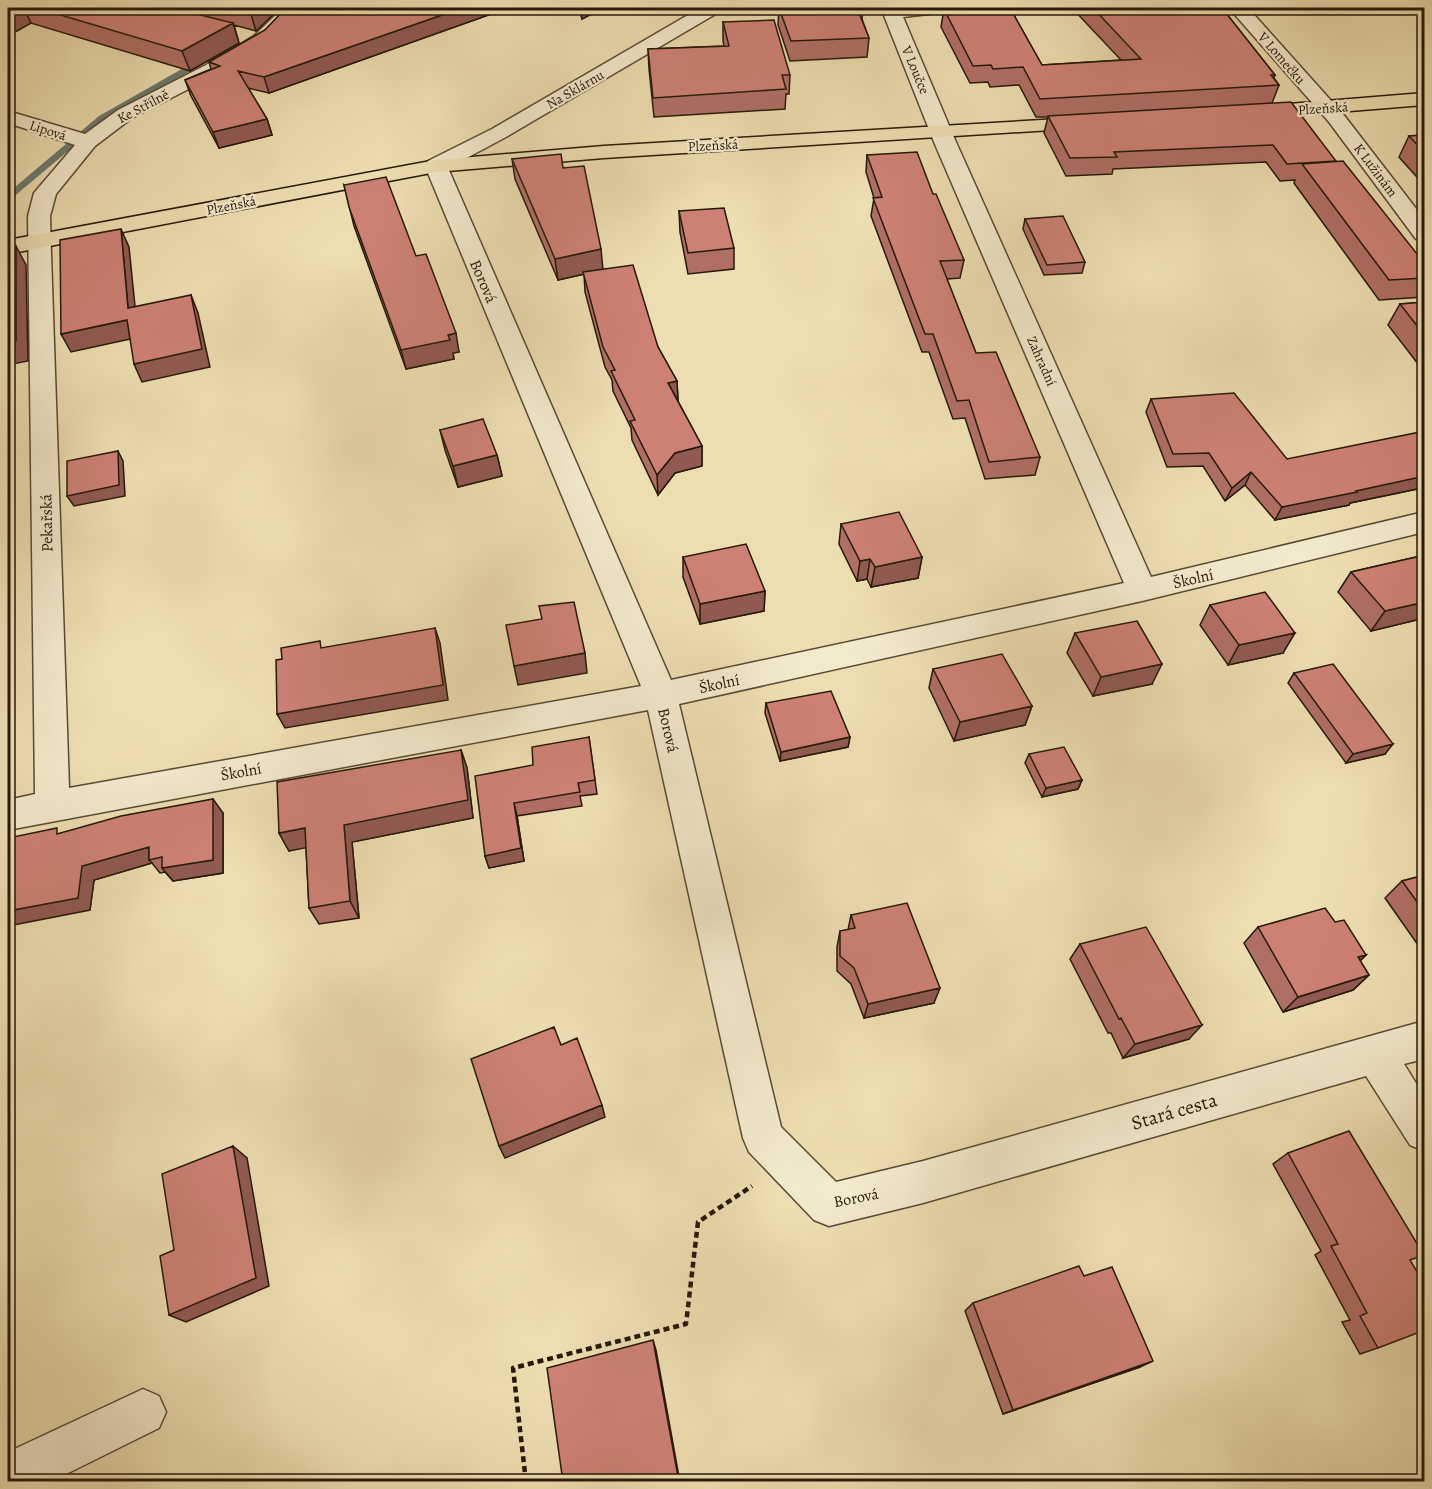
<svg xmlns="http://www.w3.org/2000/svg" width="1432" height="1489" viewBox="0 0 1432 1489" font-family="Alegreya,serif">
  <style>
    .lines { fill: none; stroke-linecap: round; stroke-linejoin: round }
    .stream { fill: #6d7a71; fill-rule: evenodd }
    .minor-casing { stroke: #584a34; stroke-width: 3 }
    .major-casing { stroke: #26190a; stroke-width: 3 }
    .path { stroke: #26190a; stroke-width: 4.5; stroke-dasharray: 6 4; stroke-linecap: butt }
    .minor { fill: #f3eacc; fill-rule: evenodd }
    .major { fill: #eddeb1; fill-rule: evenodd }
    .wall { fill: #b06f65; stroke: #26190a; stroke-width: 1.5 }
    .shaded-wall { fill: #905a52; stroke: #26190a; stroke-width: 1.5 }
    .building { fill: #cd8175; stroke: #26190a; stroke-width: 1.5 }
    .labels { text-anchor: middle; stroke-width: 4.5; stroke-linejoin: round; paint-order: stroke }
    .far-street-label { font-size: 14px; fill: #26190a; stroke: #f3eacc }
    .street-label { font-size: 16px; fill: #26190a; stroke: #f3eacc }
    .near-street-label { font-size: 20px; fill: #26190a; stroke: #f3eacc }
  </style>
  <rect width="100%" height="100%" fill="#eddeb1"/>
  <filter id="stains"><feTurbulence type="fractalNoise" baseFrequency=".00333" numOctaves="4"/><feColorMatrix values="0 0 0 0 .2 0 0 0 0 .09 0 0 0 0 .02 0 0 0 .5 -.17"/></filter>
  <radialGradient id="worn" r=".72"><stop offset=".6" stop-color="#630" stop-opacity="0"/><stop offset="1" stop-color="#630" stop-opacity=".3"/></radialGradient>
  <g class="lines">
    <!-- stream -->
    <path class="stream" d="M242 47H245V51L215 57 105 120 11 199 8 200V193L99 116 210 53Z"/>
    <defs>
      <path id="minor" d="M283 8H302L268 44 220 73 132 118 95 146 56 194 50 216 51 254 69 788 641 686 425 166 428 161 492 129 700 8H721L719 12 506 137 448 168 671 680 1124 583 934 142 881 8H948L946 12 903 17 956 142 1151 577 1424 512V532L1142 601 679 704 781 1127 836 1182 923 1161 1424 1021V1059L1404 1064 1424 1096V1151L1410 1145 1366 1076 923 1203 829 1226 814 1220 749 1152 743 1138 648 710 8 830V800L35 794 28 216 34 193 75 145 8 123V111L85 134 118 110 206 65 254 36Z
        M1229 8H1248L1343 114 1424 219V241L1416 239 1329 122Z
        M143 1389 159 1396 166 1412 159 1428 50 1482H8V1452Z"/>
      <path id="major" d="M1424 93V105L1251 119 1244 117 1241 113 1244 109 1251 107Z
        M1092 117 1099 119 1102 123 1099 127 604 158 436 172 8 254V240L436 160 604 146Z"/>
    </defs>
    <!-- minor casing -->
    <use href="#minor" class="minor-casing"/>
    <!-- major casing -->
    <use href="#major" class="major-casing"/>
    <!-- path -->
    <path class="path" d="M526 1482 513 1368 686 1324 698 1222 752 1186"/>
    <!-- minor -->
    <use href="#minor" class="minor"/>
    <!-- major -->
    <use href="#major" class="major"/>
  </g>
  <!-- wall -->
  <path class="wall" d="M8 8H280L256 31 234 25 239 43 190 71 31 23 8 36Z
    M286 8H508L269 93 248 88 267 119 272 135 219 148 191 96 185 80 211 69 209 62 265 30Z
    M578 8H603L582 19Z
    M779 8H863L862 19 869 38 867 57 790 61 778 25Z
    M949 8H1010L1042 65 1121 60 1072 8H1222L1275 75 1274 78 1279 85 1272 103 1336 162 1425 264 1424 297 1379 300 1294 183 1295 180 1280 181 1266 162 1113 169 1112 174 1066 176 1044 133 1048 117H1036L1019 85 990 87 988 82 970 83 941 27 944 9H949Z
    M723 22 790 75 789 94H786L785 109 654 117 649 69 648 49 724 46 723 41Z
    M1425 135V186L1399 157 1409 136Z
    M867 155 933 194 964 260 960 278 947 279 976 353 1040 457 1035 475 985 479 965 418 953 419 929 352H922L871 216 874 198 866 172Z
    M512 159 563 168 603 269 658 347 677 381 678 401 702 446V466L675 473 658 495 632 440 631 428 613 391 612 380 605 367 585 292 584 274 558 280 515 179Z
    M344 185 416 256 459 352 453 353 454 359 406 369 354 226Z
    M679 211 734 248V269L688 274 680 232Z
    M1025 219 1085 262 1082 273 1044 275 1023 229Z
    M1425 302V373L1388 325 1400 304Z
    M1151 399 1287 459 1419 485 1417 489 1350 503 1349 505 1275 520 1245 485 1225 501 1203 466 1167 467 1146 412Z
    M440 430 497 455 502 476 458 487 445 450Z
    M841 524 922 557 918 578 871 587 867 579 857 581 839 544Z
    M1425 555V618L1371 631 1338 592 1351 572Z
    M683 557 765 591 764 611 700 624 683 577Z
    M1210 605 1283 653 1228 665 1200 625Z
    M1075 633 1152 684 1093 696 1067 653Z
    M933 669 1032 706 1025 725 954 741 929 688Z
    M1294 673 1385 754 1346 763 1288 683Z
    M766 703 850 737 848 747 780 761 765 713Z
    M589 737 597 794 580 796 582 806 517 816 524 861 489 868 485 856 533 765Z
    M461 750 467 768 473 818 352 842 359 918 319 924 309 908 306 847 289 851 279 833Z
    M1029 754 1082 780 1078 789 1042 797 1025 763Z
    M223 813V873L173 881 165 872 160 873 152 863 94 880 90 910 61 833Z
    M1425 875V955L1385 898 1402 881Z
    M851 915 934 1003 864 1018 851 984 837 971V947L840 931 848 930Z
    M1335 922 1366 955 1360 961 1369 975 1353 990 1283 1012 1244 943 1258 927Z
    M1080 944 1189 1039 1123 1058 1111 1033H1108L1070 959Z
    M1288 1153 1410 1261 1378 1348 1360 1354 1342 1322 1350 1320 1315 1255 1321 1251 1273 1164Z
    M1084 1276 1140 1367 1003 1414 965 1311 973 1303Z"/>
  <!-- shaded-wall -->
  <path class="shaded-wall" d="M14 8H24L31 23 8 36V11Z
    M254 8H280L256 31 250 11Z
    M462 8H508L269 93 264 77Z
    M581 8H603L582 19Z
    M233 23 239 43 190 71 182 51Z
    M267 119 272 135 219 148 213 132Z
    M121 229 129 247 137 326 128 308Z
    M16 246 26 265 28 361 12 364V406L8 407V343Z
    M601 249 603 270 558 280 555 259Z
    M191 295 198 313 210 367 142 382 134 364Z
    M127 320 135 338 71 352 61 334Z
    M456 333 459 352 453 353 454 359 406 369 401 350Z
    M677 381 678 401 668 383Z
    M702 446V466L675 473 658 495 657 475 675 453Z
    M118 451 123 461 125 496 74 506 67 496Z
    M497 455 502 476 458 487 453 466Z
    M1251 472 1245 485 1225 501 1232 488Z
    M1425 473V484L1419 485 1417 489 1350 503 1349 505 1275 520 1282 507 1356 491Z
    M8 480 10 484 8 497Z
    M922 557 918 578 871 587 875 567Z
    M870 559 867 579 857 581 860 561Z
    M765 591 764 611 700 624V604Z
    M1425 602V618L1371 631 1385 611Z
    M435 628 440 643 448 700 285 728 277 714Z
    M1295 633 1283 653 1228 665 1239 645Z
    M585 653 587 673 518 685 514 666Z
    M1162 664 1152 684 1093 696 1101 677Z
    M1032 706 1025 725 954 741 960 722Z
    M850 737 848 747 780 761 781 752Z
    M1393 744 1385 754 1346 763 1353 754Z
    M461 750 467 768 473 818 352 842 359 918 350 901 344 825Z
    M1082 780 1078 789 1042 797 1046 788Z
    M213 799 223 813V873L173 881 162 868Z
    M514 803 517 816 524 861 489 868 485 856Z
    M305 828 315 846 289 851 279 833Z
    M149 847V860L152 863 94 880 90 910 8 926V911L82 866Z
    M1366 955 1350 970 1358 957Z
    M1369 975 1353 990 1283 1012 1298 997Z
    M940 988 934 1003 864 1018 868 1004Z
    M1202 1025 1189 1039 1123 1058 1135 1044Z
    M602 1105 605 1117 505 1158 499 1146Z
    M233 1146 247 1158 269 1286 186 1322 169 1315Z
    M653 1340 656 1350 680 1482H679Z
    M1153 1361 1140 1367 1003 1414 1013 1410Z"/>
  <!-- building -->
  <path class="building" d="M8 8H14L8 11Z
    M37 8H172L233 23 182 51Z
    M237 8H254L250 11Z
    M286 8H462L264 77 238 71 267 119 213 132 185 80 220 66 209 62 265 30Z
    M779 8H857L869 38 791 41Z
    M964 8H1010L1042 65 1141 59 1093 8H1222L1275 75H1271L1279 85 1040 99 1023 67 993 69 991 65 973 66 944 9Z
    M774 20 790 75H782L786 89 653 98 648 49 729 46 723 22Z
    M1291 102 1336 161 1287 164 1273 145 1114 152 1117 157 1070 158 1048 116Z
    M1425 135V153L1409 136Z
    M917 152 933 194H936L964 260 940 261 976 353 996 352 1040 457 989 462 969 400 957 401 933 334H925L873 198 882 197 867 155Z
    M561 154 563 168 584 166 601 249 555 259 512 159Z
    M1343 161 1425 264V278L1389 280 1302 164Z
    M386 177 416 256 426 254 456 333 448 335 450 340 401 350 349 207 344 185Z
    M724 208 734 248 688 253 679 211Z
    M1063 216 1085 262 1047 265 1025 219Z
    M121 229 128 308 191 295 202 349 134 364 127 320 61 334 60 240Z
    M16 246V341L8 343V247Z
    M633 265 658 347 677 381 668 383 702 446 675 453 657 475 630 421 635 420 611 371 615 370 603 347 583 272Z
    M1425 302V336L1400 304Z
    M1234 393 1287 459 1425 431V473H1423L1425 476 1356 491 1357 492 1282 507 1251 472 1232 488 1209 453 1173 454 1151 399Z
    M483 419 497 455 453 466 440 430Z
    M118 451 119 485 67 496V461Z
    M899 512 922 557 875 567 870 559 860 561 841 524Z
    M746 544 765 591 700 604 683 557Z
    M1425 555V602L1385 611 1351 572Z
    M1265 592 1295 633 1239 645 1210 605Z
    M574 602 585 653 514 666 506 625 542 619 539 606Z
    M1137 621 1162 664 1101 677 1075 633Z
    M435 628 443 685 277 714 276 660 282 659 281 648 320 641 321 648Z
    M1002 654 1032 706 960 722 933 669Z
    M1333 664 1393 744 1353 754 1294 673Z
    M831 691 850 737 781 752 766 703Z
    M589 737 595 780 578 783 580 792 514 803 521 848 485 856 475 776 533 765 532 747Z
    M1064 747 1082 780 1046 788 1029 754Z
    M461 750 468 800 344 825 350 901 309 908 305 828 279 833 277 782Z
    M213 799V860L162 868V857L149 860V847L82 866 78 898 8 911V838L57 828V834L121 816Z
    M1425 875V913L1402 881Z
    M907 903 940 988 868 1004 854 968 840 956V931L855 928 851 915Z
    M1325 908 1335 922 1344 920 1366 955 1358 957 1369 975 1298 997 1258 927Z
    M1146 927 1202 1025 1135 1044 1121 1018 1119 1019 1080 944Z
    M554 1027 561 1045 577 1038 602 1105 499 1146 471 1059Z
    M1349 1131 1424 1255 1410 1260 1425 1285V1330L1378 1348 1360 1316 1367 1313 1331 1246 1338 1244 1288 1153Z
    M233 1146 256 1278 169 1315 160 1256 174 1250 162 1174Z
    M1079 1266 1084 1276 1112 1267 1153 1361 1013 1410 973 1303Z
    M653 1340 679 1482H563L547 1368Z"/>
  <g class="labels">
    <!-- far-street labels -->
    <g class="far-street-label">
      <text transform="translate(1282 58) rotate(49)" y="5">V Lomečku</text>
      <text transform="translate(916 70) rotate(67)" y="5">V Loučce</text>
      <text transform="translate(575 89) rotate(-30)" y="5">Na Sklárnu</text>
      <text transform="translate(143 106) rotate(-28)" y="5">Ke Střílně</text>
      <text transform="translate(1323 108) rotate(-4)" y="5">Plzeňská</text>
      <text transform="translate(48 130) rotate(18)" y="5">Lipová</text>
      <text transform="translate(713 145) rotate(-3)" y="5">Plzeňská</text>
      <text transform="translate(1376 170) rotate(53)" y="5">K Lužinám</text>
      <text transform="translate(231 205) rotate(-11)" y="5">Plzeňská</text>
      <text transform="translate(1042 361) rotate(66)" y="5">Zahradní</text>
    </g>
    <!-- street labels -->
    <g class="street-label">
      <text transform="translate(484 281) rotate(67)" y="6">Borová</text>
      <text transform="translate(46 523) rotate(-91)" y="6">Pekařská</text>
      <text transform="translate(1193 578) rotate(-13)" y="6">Školní</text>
      <text transform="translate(719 683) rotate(-12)" y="6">Školní</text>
      <text transform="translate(669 730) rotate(77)" y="6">Borová</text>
      <text transform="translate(241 771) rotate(-10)" y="6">Školní</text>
      <text transform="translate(856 1197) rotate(-11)" y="6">Borová</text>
    </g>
    <!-- near-street labels -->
    <g class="near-street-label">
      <text transform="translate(1174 1111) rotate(-16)" y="7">Stará cesta</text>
    </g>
  </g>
  <!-- margin -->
  <rect width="1432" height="1489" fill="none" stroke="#eddeb1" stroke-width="30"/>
  <rect x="9" y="9" width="1414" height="1471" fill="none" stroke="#26190a" stroke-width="3"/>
  <rect x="15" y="15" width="1402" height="1459" fill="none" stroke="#26190a" stroke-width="1.5"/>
  <rect width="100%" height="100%" filter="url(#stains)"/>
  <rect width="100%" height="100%" fill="url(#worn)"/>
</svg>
